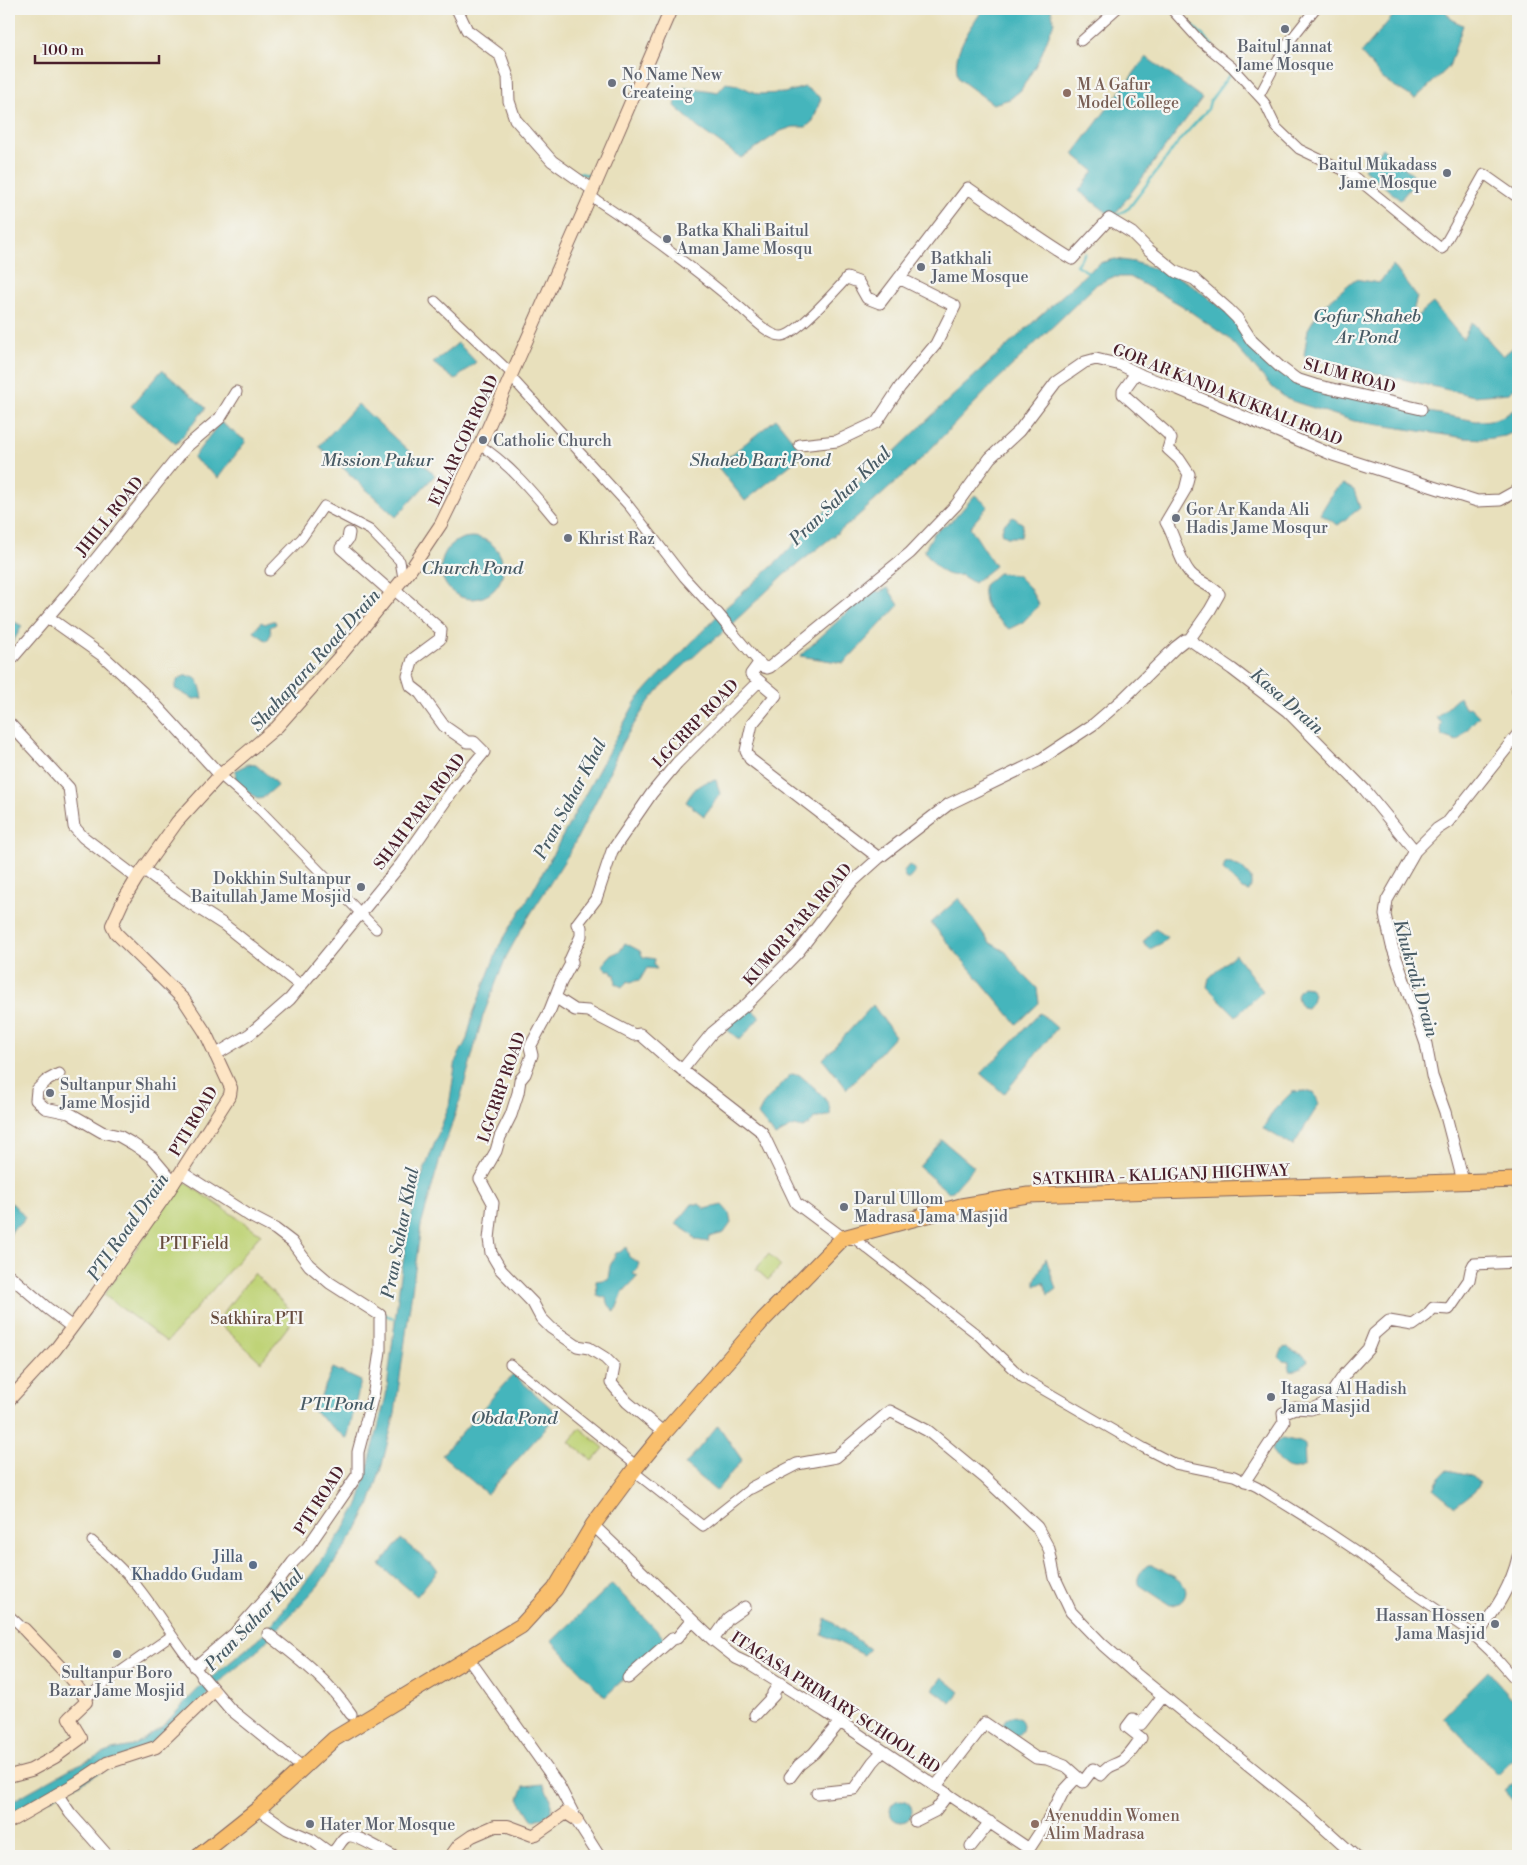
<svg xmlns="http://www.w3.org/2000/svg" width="1527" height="1865" viewBox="0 0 1527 1865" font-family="'Libre Bodoni',serif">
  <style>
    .green { fill: #bfd377; stroke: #847951 }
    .water { fill: #45b5bc; stroke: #486a74 }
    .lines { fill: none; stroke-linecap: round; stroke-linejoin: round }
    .stream { stroke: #45b5bc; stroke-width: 2.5 }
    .minor-casing { stroke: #81635e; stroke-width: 11 }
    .tertiary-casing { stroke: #81635e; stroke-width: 13 }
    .secondary-casing { stroke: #81635e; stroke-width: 14 }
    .trunk-casing { stroke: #81635e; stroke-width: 17 }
    .minor { stroke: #fff; stroke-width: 9 }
    .tertiary { stroke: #fff; stroke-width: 11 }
    .secondary { stroke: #fde5c5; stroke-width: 12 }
    .trunk { stroke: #f9bf6d; stroke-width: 15 }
    .worship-dot { fill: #6b7280; stroke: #f6f6f2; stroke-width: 2 }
    .education-dot { fill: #8d6e63; stroke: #f6f6f2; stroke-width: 2 }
    .service-dot { fill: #5c6f8a; stroke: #f6f6f2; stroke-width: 2 }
    .labels { text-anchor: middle; stroke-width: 4.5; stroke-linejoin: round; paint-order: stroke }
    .worship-label { font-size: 16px; fill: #5b616d; stroke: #f6f6f2; text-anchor: start }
    .education-label { font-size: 16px; fill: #785e54; stroke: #f6f6f2; text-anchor: start }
    .street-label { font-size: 16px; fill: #4a1f2b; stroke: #f6f6f2 }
    .park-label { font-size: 16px; fill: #674c3e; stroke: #f6f6f2 }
    .service-label { font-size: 16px; fill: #4e5e75; stroke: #f6f6f2; text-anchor: end }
    .water-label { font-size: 18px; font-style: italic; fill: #485b65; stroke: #f6f6f2 }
  </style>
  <rect width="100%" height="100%" fill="#f6f6f2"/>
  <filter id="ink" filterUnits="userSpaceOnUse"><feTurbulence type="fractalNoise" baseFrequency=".02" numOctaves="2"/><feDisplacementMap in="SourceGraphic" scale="10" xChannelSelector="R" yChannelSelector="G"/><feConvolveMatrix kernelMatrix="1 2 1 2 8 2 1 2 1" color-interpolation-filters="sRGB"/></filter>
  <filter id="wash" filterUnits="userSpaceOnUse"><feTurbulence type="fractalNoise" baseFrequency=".0096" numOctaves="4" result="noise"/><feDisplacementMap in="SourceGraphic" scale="20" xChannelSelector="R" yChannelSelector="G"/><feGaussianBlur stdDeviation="1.12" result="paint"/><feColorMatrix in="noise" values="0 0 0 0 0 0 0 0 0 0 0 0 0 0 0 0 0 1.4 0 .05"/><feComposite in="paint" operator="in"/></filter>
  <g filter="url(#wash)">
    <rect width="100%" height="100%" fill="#e8e0bc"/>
    <!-- green -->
    <path class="green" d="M183 1181 261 1234 167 1342 104 1295Z
      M769 1254 781 1266 768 1280 756 1269Z
      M254 1273 296 1316 261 1362 217 1321Z
      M580 1428 604 1448 593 1461 569 1442Z"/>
    <!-- water -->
    <path class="water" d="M983 9H1051L1054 22 1040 58 1021 90 1010 99 993 104 959 79C949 53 971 29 983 9Z
      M1399 9H1444L1452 20 1463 25 1449 67 1415 99 1383 79 1361 53Z
      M1146 57 1202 98 1113 217 1079 191 1094 171 1073 154Z
      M726 83 738 85 758 94 784 93 805 87 821 98 813 121 806 127H793L781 131 741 158 697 127 675 106 677 96 686 87 718 92Z
      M1382 148 1418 179 1400 200 1364 169Z
      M1115 259 1134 262 1176 276 1190 284 1227 312 1279 368 1362 399 1476 421C1493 421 1505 418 1518 406V430L1505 436 1485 439 1465 438 1354 421 1298 403 1287 399 1272 387 1228 338 1181 305 1130 277H1113L1097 284 995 382 917 463 850 523 784 575 721 634 704 647 661 687 647 704 622 743 601 791 570 852 526 921 506 957 483 1016 460 1100 441 1155 421 1226 395 1413 382 1465 370 1504 356 1531 318 1586 257 1651 225 1677 178 1726 135 1754 9 1821V1803L73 1767 112 1750 133 1746 162 1727 201 1686 256 1641 268 1629 312 1574 343 1530 359 1503 386 1396 399 1288 408 1230 420 1181 449 1106 456 1060 467 1039 473 1014 499 946 531 894 636 701 654 681 724 609 778 561 822 514 887 459 945 403 1088 272 1100 263Z
      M1393 265 1417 297 1410 322 1433 303 1463 339 1472 322 1503 356 1518 343V385L1509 393 1474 396 1304 356 1308 329 1320 309 1355 279 1379 283Z
      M458 343 476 362 455 380 433 363Z
      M162 370 206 408 176 444 131 406Z
      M358 404 435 475 396 517 319 446Z
      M776 419 804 454 745 501 717 466Z
      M220 422 246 441 218 478 193 458Z
      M1343 484 1354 490 1360 508 1338 525 1320 514 1334 491Z
      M975 495 988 506 970 527 995 566 974 583 961 575C940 578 937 565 924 551L934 533 954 519Z
      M1013 517 1023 524 1021 537H1007L1001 533 1004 524Z
      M441 568a31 31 0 1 1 62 0a31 31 0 1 1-62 0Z
      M998 573 1017 575 1029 587 1039 605 1023 622 1009 629C992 614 982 609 984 585Z
      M888 588 899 605 844 663 800 656 872 589 879 592Z
      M9 619 22 626 9 649Z
      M272 621H275L276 624 270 627 271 634 267 641 254 632 261 622 265 624Z
      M184 676C200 674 200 686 203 698L193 699 175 689V685L178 679Z
      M1459 697 1465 708 1470 707 1479 716 1457 741 1442 736 1440 726 1442 723 1436 718Z
      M248 764 256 765 273 780 277 786 263 798 258 799 241 786 235 779 236 770Z
      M716 780 720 794 704 816 686 802C695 787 699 783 716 780Z
      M1229 862 1242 868 1251 878V886L1249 891 1242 889 1223 870 1225 863Z
      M909 865 915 869V872L909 879H906L903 872Z
      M959 898 989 942 1006 952 1020 971 1037 988 1039 1003 1017 1024 931 923Z
      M1156 929 1167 937 1162 943 1150 949 1143 943 1152 931Z
      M625 943 640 951 643 957 655 959 654 965 657 969 647 968 640 980 630 982 628 981 622 987 616 984 615 974 613 975 611 970H607L602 965 611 955 620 951Z
      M1235 954 1263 991 1236 1016 1207 987 1209 978Z
      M1303 987 1310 988 1314 994 1312 1002 1307 1008 1302 1007C1296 999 1295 993 1303 987Z
      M746 1005 760 1017 740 1040 726 1029Z
      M873 1005 895 1036 847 1089 823 1059Z
      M1040 1013 1057 1028 1004 1094 981 1074Z
      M791 1074 800 1075C811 1086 833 1099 830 1116 824 1115 820 1119 814 1118L810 1124 803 1128 794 1126 775 1136 758 1115 764 1103Z
      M1305 1091 1315 1094 1319 1104 1293 1146 1263 1128 1274 1110 1292 1092Z
      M942 1140 974 1167 953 1191 948 1192 919 1167Z
      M9 1202 13 1204 25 1217 22 1223 13 1229 9 1237Z
      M692 1204H699L705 1209 722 1205 729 1213 731 1223 724 1233 709 1237 708 1242 696 1240 691 1234 676 1224Z
      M626 1247 629 1257 639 1263 637 1269 633 1274 638 1276 623 1292 615 1312 607 1303 606 1298 597 1295 596 1281 608 1279 610 1266 616 1253 620 1252Z
      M1046 1258 1056 1289 1048 1295 1044 1282 1035 1286V1280Z
      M1288 1347C1293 1354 1301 1351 1308 1360 1304 1367 1297 1372 1289 1370V1362L1283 1361 1279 1357 1283 1348Z
      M333 1368 361 1381 347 1439 314 1412Z
      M513 1374 558 1414 487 1494 442 1455Z
      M718 1425 742 1460 716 1491 685 1465Z
      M1282 1438 1300 1442 1304 1444 1305 1466C1286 1475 1282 1463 1271 1450L1274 1444Z
      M1447 1470 1471 1475 1480 1483 1474 1492 1455 1506 1434 1489 1439 1478Z
      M401 1539 438 1570 417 1596 380 1565Z
      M1148 1565H1152C1162 1571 1194 1582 1184 1598 1181 1603 1176 1605 1170 1605L1138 1584C1136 1577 1142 1569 1148 1565Z
      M612 1584 665 1639 605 1697 552 1641Z
      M826 1618 870 1649 864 1655 822 1634Z
      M1488 1671 1518 1705V1753L1498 1774 1443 1717Z
      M942 1677 960 1692 951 1703 933 1689Z
      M1003 1726a10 10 0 1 1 20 0a10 10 0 1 1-20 0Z
      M1518 1779V1806L1504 1791Z
      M543 1784 551 1799V1814L533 1821 519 1799 524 1786Z
      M890 1811a11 11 0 1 1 22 0a11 11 0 1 1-22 0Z"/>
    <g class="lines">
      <!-- stream -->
      <path class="stream" d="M1191 24 1212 45
        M578 173 595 176
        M1113 218 1129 208 1180 140 1208 109 1210 101 1233 70
        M1085 253 1076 265 1088 272
        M383 1314 393 1318"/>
    </g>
  </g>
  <g filter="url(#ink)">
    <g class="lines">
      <defs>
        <path id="minor" d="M1171 9 1200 41 1232 67 1264 102 1276 127 1299 149 1351 174 1442 249 1484 174 1518 198
          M1081 41 1117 9
          M1259 96 1285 47 1315 9
          M589 195C642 230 694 267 742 309 751 317 770 337 782 336 796 335 836 290 847 278
          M435 301 512 374
          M510 376 629 506 684 577 717 613
          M480 445C510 465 531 490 554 518
          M270 571 302 538 324 506 370 530 400 561 403 578
          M732 631 759 663
          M220 775 260 810 376 929
          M849 1239 856 1240 978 1335 1023 1378 1144 1448 1175 1464 1234 1476 1257 1487 1310 1520 1358 1552 1401 1585 1470 1632 1490 1651 1518 1683
          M510 1364 637 1466
          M633 1471 703 1526 751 1488
          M92 1541C109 1557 127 1572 141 1591 161 1617 178 1646 199 1672
          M9 1615 24 1629
          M86 1698 118 1673 171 1636"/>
        <path id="tertiary" d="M457 9 467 30 500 55 508 77 509 101 515 119 552 161 593 190
          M847 278 858 282 867 298 880 303 968 188C1003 212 1035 237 1072 259L1109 219 1132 233 1149 250 1176 272 1194 279 1228 309 1237 318 1252 341 1280 367 1296 379 1315 385 1421 409
          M1136 373 1123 391V394L1168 434 1171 439 1168 449 1179 459 1189 474 1185 490 1166 522C1176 538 1178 559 1190 573 1198 582 1211 585 1219 594L1210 610 1189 640
          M800 445 837 441 877 422 900 387 936 344 955 306 899 278
          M349 533 348 539 341 548 391 592
          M717 613 732 631
          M48 617 103 656 152 701 220 775
          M9 662 71 590 186 447 220 418 236 392
          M1518 690V692
          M9 723 69 788 74 827 83 837 137 878
          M1415 851 1437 829 1448 822 1518 734
          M879 858 750 759 746 751 752 724 776 695 751 674 759 663 763 667 767 668 770 667 910 553 956 505 990 458 1019 431 1056 382 1085 362 1096 359 1121 365 1143 376 1178 389 1333 455 1477 501 1500 500 1518 490
          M143 869 187 901 223 924 301 986
          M555 997 575 1010 588 1011 634 1035 640 1034 672 1062 762 1132 796 1203 843 1238
          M215 1055 250 1034 290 999 401 864 455 787 484 752 474 742H467L444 726 420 693 411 686 408 676 413 659 440 639 441 630 394 589
          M682 1070 712 1033 747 1004 798 952 850 884 879 858 949 804 1038 761 1094 724 1123 699 1176 647 1185 640H1190L1232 669 1287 711 1365 790 1415 851 1387 900 1385 915 1392 946 1426 1044 1432 1076 1445 1112 1463 1181
          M59 1074 46 1081 37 1090 36 1100 45 1108 69 1113 102 1132 119 1136 133 1144 152 1157 174 1183
          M181 1172 250 1216 275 1229 292 1242 309 1265 330 1283 380 1315V1351L374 1391 358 1452V1474L307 1548 293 1562 269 1594 234 1634 195 1667
          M9 1275 47 1308 72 1327
          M664 1433 627 1402 611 1383 614 1367 605 1358 589 1348 577 1346 551 1328 541 1318 533 1303 501 1270 491 1253 489 1239 493 1203 480 1179 496 1151 500 1137 511 1115 518 1093 520 1080 525 1074 532 1055 530 1047 550 1010 561 982 572 962 570 960 581 936V927L577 924 596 899 612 851 652 793 677 763 759 681
          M1245 1481 1284 1422 1283 1413 1295 1408 1311 1409 1324 1404 1345 1374 1368 1349 1374 1334 1389 1321 1413 1325 1427 1315 1433 1308 1449 1309 1469 1280 1471 1270 1474 1264 1518 1262
          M751 1488 797 1464 836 1457 890 1411 928 1431 985 1478 1037 1527 1049 1549 1055 1578 1071 1612 1103 1645 1136 1674 1303 1809 1355 1856
          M593 1525 713 1640 736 1658 749 1664 824 1711 1029 1849 1052 1814 1063 1792 1077 1777
          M268 1634C300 1659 328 1680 351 1714
          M1476 1637C1494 1611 1511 1588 1518 1557
          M713 1640 728 1619 745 1607
          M468 1658 559 1786 578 1823 599 1856
          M202 1676 230 1709 302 1767
          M628 1678 672 1639 677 1638 692 1620
          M755 1715 774 1695 773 1693 780 1683
          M790 1777 799 1765 814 1753 840 1722
          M936 1786 985 1723 1036 1758 1047 1759 1065 1766 1083 1782 1093 1769 1101 1775C1110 1764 1111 1767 1122 1761 1129 1756 1136 1745 1141 1738L1127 1727 1133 1719 1141 1724 1163 1696
          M817 1793 854 1789 873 1762 883 1751
          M57 1794 70 1813 108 1856
          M258 1809 287 1829 312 1840 330 1853C338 1851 339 1841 346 1837 354 1832 384 1852 393 1856
          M915 1821 935 1811 948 1794
          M971 1846 990 1822
          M127 1856H128"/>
        <path id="secondary" d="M9 1400 55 1350 85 1310 168 1192 230 1095 231 1088 205 1032 184 1000 116 933 112 925 123 901 137 878 177 822 220 775 277 727 340 656 411 569 441 524 487 430 593 190 671 9
          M9 1776 31 1770 55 1757 81 1738 69 1718 86 1702C85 1690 35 1641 24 1629
          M9 1822 77 1783 107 1763 156 1747 214 1691
          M451 1856 459 1845 472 1836 495 1826H508L532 1835 536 1834 566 1813 577 1820"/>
        <path id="trunk" d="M199 1856 258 1809 334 1739 521 1626 555 1589 593 1525 637 1466 664 1433 763 1320 843 1238 961 1206 1028 1195 1518 1180"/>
      </defs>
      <!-- minor casing -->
      <use href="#minor" class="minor-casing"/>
      <!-- tertiary casing -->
      <use href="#tertiary" class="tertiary-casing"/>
      <!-- secondary casing -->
      <use href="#secondary" class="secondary-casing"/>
      <!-- trunk casing -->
      <use href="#trunk" class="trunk-casing"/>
      <!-- minor -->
      <use href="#minor" class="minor"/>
      <!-- tertiary -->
      <use href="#tertiary" class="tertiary"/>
      <!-- secondary -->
      <use href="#secondary" class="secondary"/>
      <!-- trunk -->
      <use href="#trunk" class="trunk"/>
    </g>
  </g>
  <!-- markers -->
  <g class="worship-dot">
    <circle cx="1285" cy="29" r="5"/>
    <circle cx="612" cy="83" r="5"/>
    <circle cx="1447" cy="173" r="5"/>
    <circle cx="667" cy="239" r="5"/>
    <circle cx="921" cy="267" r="5"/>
    <circle cx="483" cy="440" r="5"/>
    <circle cx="1176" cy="518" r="5"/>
    <circle cx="568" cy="538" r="5"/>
    <circle cx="361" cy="887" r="5"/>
    <circle cx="50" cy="1093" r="5"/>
    <circle cx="844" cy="1207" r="5"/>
    <circle cx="1271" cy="1397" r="5"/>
    <circle cx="1495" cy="1624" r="5"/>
    <circle cx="117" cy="1654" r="5"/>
    <circle cx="310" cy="1824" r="5"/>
  </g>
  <g class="education-dot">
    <circle cx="1067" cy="93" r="5"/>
    <circle cx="1035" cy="1824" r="5"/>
  </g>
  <circle class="service-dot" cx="253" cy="1565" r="5"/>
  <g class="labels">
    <!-- worship labels -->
    <g class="worship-label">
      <text x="1285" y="52" text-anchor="middle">Baitul Jannat<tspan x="1285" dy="18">Jame Mosque</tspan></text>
      <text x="622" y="80">No Name New<tspan x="622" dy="18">Createing</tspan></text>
      <text x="1437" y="170" text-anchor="end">Baitul Mukadass<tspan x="1437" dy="18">Jame Mosque</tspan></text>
      <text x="677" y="236">Batka Khali Baitul<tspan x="677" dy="18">Aman Jame Mosqu</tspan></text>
      <text x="931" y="264">Batkhali<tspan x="931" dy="18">Jame Mosque</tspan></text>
      <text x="493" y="446">Catholic Church</text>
      <text x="1186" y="515">Gor Ar Kanda Ali<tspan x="1186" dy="18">Hadis Jame Mosqur</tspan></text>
      <text x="578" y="544">Khrist Raz</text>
      <text x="351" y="884" text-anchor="end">Dokkhin Sultanpur<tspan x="351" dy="18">Baitullah Jame Mosjid</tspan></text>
      <text x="60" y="1090">Sultanpur Shahi<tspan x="60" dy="18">Jame Mosjid</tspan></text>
      <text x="854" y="1204">Darul Ullom<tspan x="854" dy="18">Madrasa Jama Masjid</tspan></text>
      <text x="1281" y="1394">Itagasa Al Hadish<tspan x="1281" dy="18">Jama Masjid</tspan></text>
      <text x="1485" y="1621" text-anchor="end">Hassan Hossen<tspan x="1485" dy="18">Jama Masjid</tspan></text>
      <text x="117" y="1678" text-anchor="middle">Sultanpur Boro<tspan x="117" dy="18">Bazar Jame Mosjid</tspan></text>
      <text x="320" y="1830">Hater Mor Mosque</text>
    </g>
    <!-- education labels -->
    <g class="education-label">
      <text x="1077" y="90">M A Gafur<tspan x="1077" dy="18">Model College</tspan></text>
      <text x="1045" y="1821">Ayenuddin Women<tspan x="1045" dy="18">Alim Madrasa</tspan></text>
    </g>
    <!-- street labels -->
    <g class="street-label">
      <text transform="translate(1350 375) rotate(15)" y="6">SLUM ROAD</text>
      <text transform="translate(1228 394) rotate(22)" y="6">GOR AR KANDA KUKRALI ROAD</text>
      <text transform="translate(463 440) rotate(-65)" y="6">ELLAR COR ROAD</text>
      <text transform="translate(109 516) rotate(-51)" y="6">JHILL ROAD</text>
      <text transform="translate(695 723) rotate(-46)" y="6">LGCRRP ROAD</text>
      <text transform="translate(419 811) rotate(-53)" y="6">SHAH PARA ROAD</text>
      <text transform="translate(797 924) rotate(-49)" y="6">KUMOR PARA ROAD</text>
      <text transform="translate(501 1087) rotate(-71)" y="6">LGCRRP ROAD</text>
      <text transform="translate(193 1121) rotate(-59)" y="6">PTI ROAD</text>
      <text transform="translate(1161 1174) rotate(-2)" y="6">SATKHIRA - KALIGANJ HIGHWAY</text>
      <text transform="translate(319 1500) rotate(-57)" y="6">PTI ROAD</text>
      <text transform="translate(836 1702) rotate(33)" y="6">ITAGASA PRIMARY SCHOOL RD</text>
    </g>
    <!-- park labels -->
    <g class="park-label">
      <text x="194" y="1249">PTI Field</text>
      <text x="257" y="1324">Satkhira PTI</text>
    </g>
    <!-- service labels -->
    <g class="service-label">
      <text x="243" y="1562">Jilla<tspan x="243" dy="18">Khaddo Gudam</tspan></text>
    </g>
    <!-- water labels -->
    <g class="water-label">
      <text x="1367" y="322">Gofur Shaheb<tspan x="1367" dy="21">Ar Pond</tspan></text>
      <text x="377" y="466">Mission Pukur</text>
      <text x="760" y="466">Shaheb Bari Pond</text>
      <text transform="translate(840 496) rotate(-44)" y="6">Pran Sahar Khal</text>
      <text x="472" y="574">Church Pond</text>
      <text transform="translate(315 660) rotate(-48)" y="6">Shahapara Road Drain</text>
      <text transform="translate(1287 701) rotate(41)" y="6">Kasa Drain</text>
      <text transform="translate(570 799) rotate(-62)" y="6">Pran Sahar Khal</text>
      <text transform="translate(1416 978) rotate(74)" y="6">Khukrali Drain</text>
      <text transform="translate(128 1227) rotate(-55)" y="6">PTI Road Drain</text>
      <text transform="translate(400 1233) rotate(-79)" y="6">Pran Sahar Khal</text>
      <text x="337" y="1410">PTI Pond</text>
      <text x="514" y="1424">Obda Pond</text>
      <text transform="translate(254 1620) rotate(-46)" y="6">Pran Sahar Khal</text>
    </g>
  </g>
  <!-- margin -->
  <rect width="1527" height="1865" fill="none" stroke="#f6f6f2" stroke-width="30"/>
  <!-- scale -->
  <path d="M35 55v8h124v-8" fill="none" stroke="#4a1f2b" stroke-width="2.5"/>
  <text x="42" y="55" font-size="15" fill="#4a1f2b" stroke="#f6f6f2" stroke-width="4" paint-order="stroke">100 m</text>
</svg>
